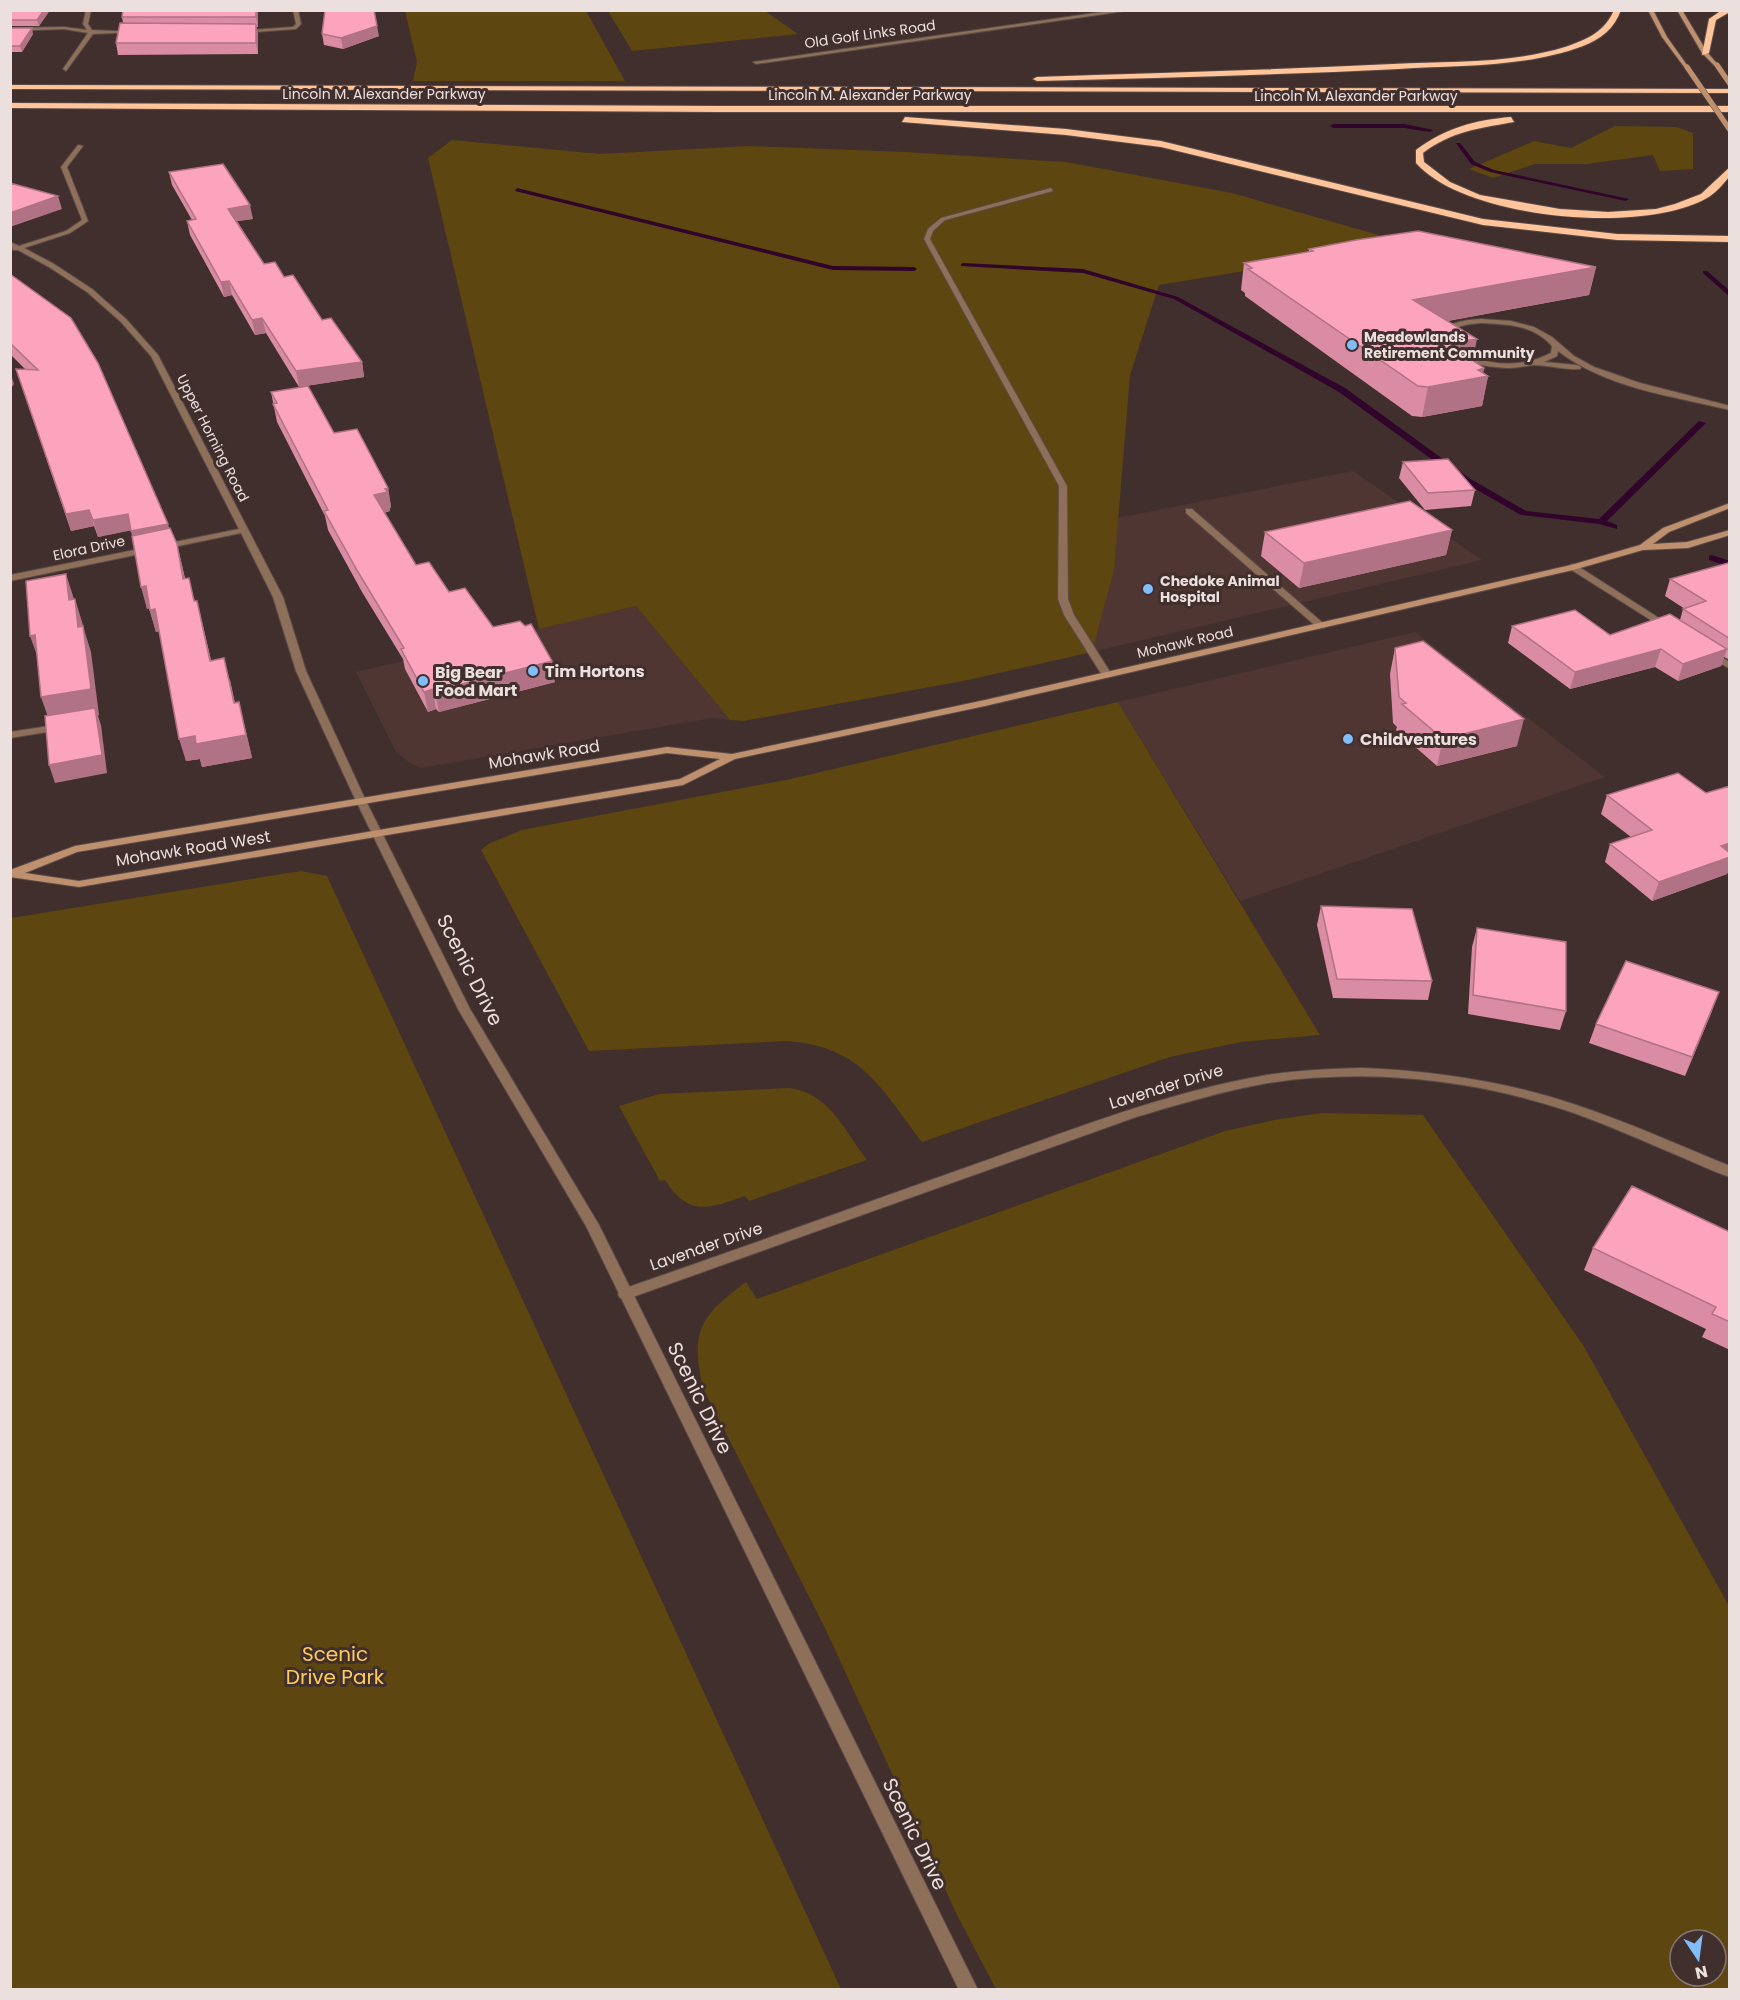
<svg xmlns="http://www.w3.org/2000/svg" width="1740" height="2000" viewBox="0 0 1740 2000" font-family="Poppins,sans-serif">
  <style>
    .built { fill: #4f3633 }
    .green { fill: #5d460f; fill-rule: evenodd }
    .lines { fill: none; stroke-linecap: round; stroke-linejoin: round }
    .stream { fill: #30042b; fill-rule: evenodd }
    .service-casing { stroke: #5b4b48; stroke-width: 2 }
    .minor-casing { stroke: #5b4b48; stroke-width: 2 }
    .tertiary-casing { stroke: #5b4b48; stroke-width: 2 }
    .secondary-casing { stroke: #5b4b48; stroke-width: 2 }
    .motorway-casing { stroke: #5b4b48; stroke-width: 2 }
    .service { fill: #8d6f5a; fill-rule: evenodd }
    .minor { fill: #8d6f5a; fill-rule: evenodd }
    .tertiary { fill: #8d6f5a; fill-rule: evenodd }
    .secondary { fill: #bf906e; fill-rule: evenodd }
    .motorway { fill: #ffc49a; fill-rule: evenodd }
    .secondary-bridge-casing { stroke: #5b4b48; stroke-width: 6; stroke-linecap: butt }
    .secondary-bridge { stroke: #bf906e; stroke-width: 5 }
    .wall { fill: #d98ca3 }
    .shaded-wall { fill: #b07284 }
    .building { fill: #fca3bd; stroke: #b07284; stroke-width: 1.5 }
    .poi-dot { fill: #81bdfa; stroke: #402f2c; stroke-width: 2 }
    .labels { text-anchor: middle; stroke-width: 6; stroke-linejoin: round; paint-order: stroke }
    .far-street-label { font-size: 14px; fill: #ebe0de; stroke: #402f2c }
    .far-poi-label { font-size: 14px; font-weight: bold; fill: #ebe0de; stroke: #402f2c; text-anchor: start }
    .poi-label { font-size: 16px; font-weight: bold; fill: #ebe0de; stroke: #402f2c; text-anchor: start }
    .street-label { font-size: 16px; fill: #ebe0de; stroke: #402f2c }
    .near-street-label { font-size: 20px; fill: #ebe0de; stroke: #402f2c }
    .near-park-label { font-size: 20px; fill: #fecc5c; stroke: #402f2c }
  </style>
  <rect width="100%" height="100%" fill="#402f2c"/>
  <!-- built -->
  <path class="built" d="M1353 471 1482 560 1092 652 1118 518Z
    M636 606 730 720 712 718 421 768 410 763 396 752 356 672Z
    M1415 632 1605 777 1240 901 1118 702Z"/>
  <!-- green -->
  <path class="green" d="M405 11H586L625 81H413L417 62Z
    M608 11H765L798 34 632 51Z
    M1615 126 1676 127 1693 133V169L1660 171 1653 155 1587 164H1535L1493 178 1469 169 1534 141 1571 148Z
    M452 140 600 154 749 146 905 152 1066 162 1232 193 1410 244 1159 285 1130 375 1114 570 1092 652 968 680 744 721 730 720 636 606 539 629 428 158Z
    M1118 702 1320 1035 1241 1042 1170 1057 922 1142C880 1087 862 1047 787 1041L589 1051 481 850 490 843 522 830 791 779Z
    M301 871 327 876 841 1989H11V918Z
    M790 1088C830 1094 844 1130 867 1160L749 1201 745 1196C708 1209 689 1217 665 1180L660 1181 619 1106 659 1094Z
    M1322 1113 1423 1115 1583 1345 1729 1606V1989H996L957 1915 825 1628 703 1388C690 1331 700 1316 746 1282L757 1299 1225 1131 1274 1120ZM1680 1940H1716V1976H1680Z"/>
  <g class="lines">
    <!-- stream -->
    <path class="stream" d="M1404 124 1433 130 1430 132 1404 128H1333L1330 126 1333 124Z
      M1456 143H1460L1475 162 1494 170 1629 199 1626 201 1490 172 1471 164Z
      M517 188 833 266 914 267 917 269 914 271 833 270 515 191Z
      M963 263 1083 269 1178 297 1345 388 1469 478 1526 511 1599 519 1699 421 1706 423 1607 521 1617 525V529L1599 524 1521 515 1463 482 1339 392 1174 299 1083 273 961 266V264Z
      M1703 271H1707L1730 291V297L1703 273Z
      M1712 555 1730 561V567L1709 560V556Z"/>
    <defs>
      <path id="service" d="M1051 188 1053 191 945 220 933 231 930 239 1067 486 1068 599 1074 615 1112 675 1107 678 1102 675 1064 615 1058 599 1059 486 924 239 928 229 941 218Z
        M1481 319 1511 321 1534 327 1552 337 1574 356 1594 367 1640 383 1730 406V410C1672 396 1606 388 1558 351L1557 356 1544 362 1577 365 1581 367 1580 369C1564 370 1548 365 1533 365 1525 366 1518 368 1510 368 1488 368 1443 360 1436 336 1448 322 1464 320 1481 319ZM1481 323C1507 324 1534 325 1552 346L1551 353C1516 371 1476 365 1445 342L1444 336C1454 326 1467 324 1481 323Z
        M1186 509H1192L1324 624V628H1318L1186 513Z
        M62 724 67 727 66 729 10 738V732Z"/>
      <path id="minor" d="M86 10H91L88 24 92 30 137 32 93 34 66 71 63 69 88 33 64 29 10 31V28L64 27 87 30 83 24Z
        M293 10H298L301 24 296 29 241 33 238 31 293 27 296 24Z
        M1116 10H1132L756 64 753 62Z
        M78 145 83 146 67 167 88 221 70 233 24 248 54 264 92 289 126 319 158 355 283 597 306 671 366 801 365 803H357L356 801 296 671 273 597 241 533 10 581V575L239 529 151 356 121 322 87 292 49 267 18 250H13L10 242 19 246 66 231 82 220 61 167Z
        M1573 564 1576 565 1673 627 1668 630 1665 629 1570 569V565Z
        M1711 651 1730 662V669L1708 656V652Z
        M1362 1068C1434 1071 1504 1081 1573 1104 1626 1121 1678 1145 1730 1166V1177C1712 1171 1696 1163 1679 1156 1641 1140 1604 1123 1565 1110 1471 1079 1366 1068 1268 1083 1223 1091 1179 1104 1136 1117L630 1298 625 1299 620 1298 618 1294 620 1290C739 1249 857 1206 976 1164 1071 1130 1167 1092 1267 1075 1298 1070 1330 1069 1362 1068Z"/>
      <path id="tertiary" d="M361 798 366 801 470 1009 599 1225 978 1990H959L586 1226 458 1009 356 801Z"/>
      <path id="secondary" d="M1648 10H1653L1667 37 1689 68H1685L1662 37Z
        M1677 10H1682L1707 52 1719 66H1715L1702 53Z
        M1730 503V508L1669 532 1653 544 1687 542 1730 530V535L1688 548 1643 550 1573 570 985 706 735 759 683 785 79 887 10 877V870L75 846 667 747 732 754 985 700 1571 565 1640 545 1663 528ZM667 753 720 759 680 779 79 881 25 873 77 852Z"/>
      <path id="motorway" d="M1614 10H1621C1614 29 1601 39 1583 46 1524 68 1459 65 1398 69 1277 75 1157 78 1037 81L1033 79 1037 77C1156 73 1274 70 1393 64 1450 61 1510 64 1565 47 1586 40 1605 32 1614 10Z
        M1722 10 1730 12 1716 20 1709 53 1702 55 1709 19Z
        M10 85 1730 89V93L10 89Z
        M10 103 718 106H1730V112H718L10 108Z
        M905 117 1066 129 1161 141 1483 219 1617 234 1730 236V242L1617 240 1483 225 1161 147 1066 135 902 122Z
        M1511 117 1514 122C1480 128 1452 131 1423 153L1424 162 1450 182 1480 195 1560 209 1608 212 1656 209 1675 204 1701 194 1730 167V176C1723 184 1716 193 1707 198 1643 235 1465 219 1416 163V150C1445 128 1475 120 1511 117Z"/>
    </defs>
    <!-- service casing -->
    <use href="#service" class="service-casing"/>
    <!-- minor casing -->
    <use href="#minor" class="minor-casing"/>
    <!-- tertiary casing -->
    <use href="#tertiary" class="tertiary-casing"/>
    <!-- secondary casing -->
    <use href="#secondary" class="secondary-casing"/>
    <!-- motorway casing -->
    <use href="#motorway" class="motorway-casing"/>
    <!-- service -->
    <use href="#service" class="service"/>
    <!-- minor -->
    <use href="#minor" class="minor"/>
    <!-- tertiary -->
    <use href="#tertiary" class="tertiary"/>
    <!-- secondary -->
    <use href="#secondary" class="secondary"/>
    <!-- motorway -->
    <use href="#motorway" class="motorway"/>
    <defs>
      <path id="secondary-bridge" d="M1717 65 1730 84
        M1687 67 1730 130"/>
    </defs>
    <!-- secondary-bridge casing -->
    <use href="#secondary-bridge" class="secondary-bridge-casing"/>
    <!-- secondary-bridge -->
    <use href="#secondary-bridge" class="secondary-bridge"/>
  </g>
  <!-- wall -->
  <path class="wall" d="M10 10H50L39 26H10Z
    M258 10V27H256L258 35V54L118 55 116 43 123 23 122 17Z
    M10 28 33 34 22 52H10Z
    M322 34 379 36 343 49 324 45Z
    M169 172 253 219 237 221 264 264 284 277 322 320 362 362 364 377 299 387 266 333 255 335 232 295 224 297 190 235 187 221 192 220 172 185Z
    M1309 249 1596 267 1589 295 1448 321 1472 361 1484 368 1483 373 1488 376 1482 406 1422 417 1412 416 1245 296V293L1241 290 1244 263 1309 252Z
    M10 274 169 528 177 544 185 578 195 601H197L211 660 230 680 235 703 239 702 252 758 202 767 200 759 186 761 159 631 156 632 149 608 147 609 131 530 98 537 94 526 71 531 16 369 26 370 10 354Z
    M271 392 334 433 388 488 391 507 390 508V511L384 513 416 565 493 627 555 682 439 712 436 709 428 712 405 669 403 659 362 592 328 530 325 516 277 422Z
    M1403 462 1475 490 1471 506 1425 510 1399 478Z
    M1452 530 1446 555 1299 588 1261 556 1265 532Z
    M1730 564V660L1724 657 1721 666 1678 681 1655 667 1570 689 1508 643 1512 626 1610 635 1680 620 1683 609H1685L1665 596 1670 579Z
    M1395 648 1517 746 1437 766 1396 730 1397 727 1393 723 1390 674Z
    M1730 786V866L1727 874 1652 901 1605 862 1610 844 1631 837 1601 814 1607 795 1706 793Z
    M1321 906 1432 981 1428 1000 1333 998 1317 925Z
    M1477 928 1566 1011 1560 1030 1468 1014 1472 947Z
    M1712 1011 1685 1076 1589 1043 1596 1024Z
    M1730 1232V1350L1702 1337 1706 1329 1584 1270 1593 1248Z"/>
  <!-- shaded-wall -->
  <path class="shaded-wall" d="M44 10H50L39 26 37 20Z
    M256 10H258V27L256 17Z
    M256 24 258 35V54L256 43Z
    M377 26 379 36 343 49 341 38Z
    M32 28 33 34 22 52 20 46Z
    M58 196 62 209 10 227V213Z
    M250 205 253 219 231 222 228 209Z
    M1596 267 1589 295 1408 328 1413 300Z
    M229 281 232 295 224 297 221 282Z
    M262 318 266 333 255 335 252 320Z
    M1477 339 1471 368 1478 370 1484 368 1482 377 1488 376 1482 406 1422 417 1428 387 1451 343Z
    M362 362 364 377 299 387 296 371Z
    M10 372 14 384 10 390Z
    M388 488 391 507 390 508V511L377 514 374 495Z
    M89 510 94 526 71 531 66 514Z
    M128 514 133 530 98 537 93 520Z
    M168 524 172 540 136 547 131 531Z
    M1452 530 1446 555 1299 588 1304 563Z
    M177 544 182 565 189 600 183 579Z
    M66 574 74 599 69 600Z
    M146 586 151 608 147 609 141 587Z
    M75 599 83 625 86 652 78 627Z
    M197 601 202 622 216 682 210 661Z
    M155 609 161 631 156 632 150 610Z
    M83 626 91 652 99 715 98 716 101 725 107 773 55 783 49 765 50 723 41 697Z
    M35 635 39 661 30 636Z
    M1661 649 1655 667 1570 689 1575 672Z
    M1727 649 1721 666 1678 681 1683 664Z
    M552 661 555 682 439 712 435 691Z
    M433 689 436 709 428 712 424 692Z
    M239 702 252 758 202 767 200 759 186 761 179 739 195 736Z
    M1524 719 1517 746 1437 766 1443 739Z
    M1730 843V866L1727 874 1652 901 1659 882 1721 846Z
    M1719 992 1712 1011 1685 1076 1692 1057Z"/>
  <!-- building -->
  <path class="building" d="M10 10H44L37 20H10Z
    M123 10H256V17H122Z
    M325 10H374L377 26 341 38 322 34Z
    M120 23 256 24V43H116Z
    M10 28H32L20 46H10Z
    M223 164 250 205 228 209 264 264 275 262 284 277 293 275 322 320 331 318 362 362 296 371 262 318 252 320 229 281 221 282 187 221 196 219 169 172Z
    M10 183 58 196 10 213Z
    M1418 231 1596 267 1413 300 1477 339 1451 343 1471 356H1466L1484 368 1478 370 1488 376 1428 387 1418 386 1248 269 1252 268 1244 263 1313 251 1309 249 1356 240Z
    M10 274 71 318 98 363 168 524 131 531 128 514 93 520 89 510 66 514 16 369 38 370 10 343Z
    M308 386 334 433 357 429 388 488 385 489 387 492 374 495 416 565 429 562 449 592 465 588 493 627 520 621 525 626 531 624 552 661 435 691 433 689 424 692 401 649 404 648 358 572 324 511 328 510 273 404 277 403 271 392Z
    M1448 459 1475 490 1428 493 1403 462Z
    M1410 501 1452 530 1304 563 1265 532Z
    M170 528 177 544 183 579 189 578 194 601H197L210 661 224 658 234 703 239 702 246 735 196 744 195 736 179 739 155 609 150 610 146 586 141 587 132 536Z
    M1728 563 1730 564V639L1683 609 1706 601 1670 579Z
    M66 574 69 600 75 599 78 627 83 626 91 689 41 697 35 635 30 636 26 581Z
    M1575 610 1610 635 1670 614 1727 649 1683 664 1661 649 1575 672 1512 626Z
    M1423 641 1524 719 1443 739 1402 704 1406 703 1399 697 1395 648Z
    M95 708 102 755 49 765 45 716Z
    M1678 773 1706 793 1730 786V843L1721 846 1730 853V857L1659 882 1610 844 1652 830 1607 795Z
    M1321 906 1412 909 1432 981 1337 979Z
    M1477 928 1566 942V1011L1473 995Z
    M1626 961 1719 992 1692 1057 1596 1024Z
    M1632 1186 1730 1232V1322L1712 1314 1716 1307 1593 1248Z"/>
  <!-- markers -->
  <g class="poi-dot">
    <circle cx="1352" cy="345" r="6"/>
    <circle cx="1148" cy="589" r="6"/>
    <circle cx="533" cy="671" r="6"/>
    <circle cx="423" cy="681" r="6"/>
    <circle cx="1348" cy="739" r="6"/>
  </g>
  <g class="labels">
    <!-- far-street labels -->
    <g class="far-street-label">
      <text transform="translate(870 34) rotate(-8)" y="5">Old Golf Links Road</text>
      <text x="384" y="99">Lincoln M. Alexander Parkway</text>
      <text x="870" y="100">Lincoln M. Alexander Parkway</text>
      <text x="1356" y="101">Lincoln M. Alexander Parkway</text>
      <text transform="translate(213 438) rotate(63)" y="5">Upper Horning Road</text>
      <text transform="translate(89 548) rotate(-12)" y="5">Elora Drive</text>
      <text transform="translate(1185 642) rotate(-13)" y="5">Mohawk Road</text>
    </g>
    <!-- far-poi labels -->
    <g class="far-poi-label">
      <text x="1364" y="342">Meadowlands<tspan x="1364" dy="16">Retirement Community</tspan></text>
      <text x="1160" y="586">Chedoke Animal<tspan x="1160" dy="16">Hospital</tspan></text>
    </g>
    <!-- poi labels -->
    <g class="poi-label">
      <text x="545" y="677">Tim Hortons</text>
      <text x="435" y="678">Big Bear<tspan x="435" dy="18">Food Mart</tspan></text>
      <text x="1360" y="745">Childventures</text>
    </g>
    <!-- street labels -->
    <g class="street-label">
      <text transform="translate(544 754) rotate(-9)" y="6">Mohawk Road</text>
      <text transform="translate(193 848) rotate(-9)" y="6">Mohawk Road West</text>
      <text transform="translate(1166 1086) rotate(-17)" y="6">Lavender Drive</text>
      <text transform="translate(706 1246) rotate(-19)" y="6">Lavender Drive</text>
    </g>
    <!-- near-street labels -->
    <g class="near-street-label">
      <text transform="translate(470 970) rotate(63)" y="7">Scenic Drive</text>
      <text transform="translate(700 1398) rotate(64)" y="7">Scenic Drive</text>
      <text transform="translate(915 1834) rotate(64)" y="7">Scenic Drive</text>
    </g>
    <!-- near-park labels -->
    <g class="near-park-label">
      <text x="335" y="1661">Scenic<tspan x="335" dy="23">Drive Park</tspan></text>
    </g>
  </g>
  <!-- border -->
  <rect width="1740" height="2000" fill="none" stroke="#ebe0de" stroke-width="24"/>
  <!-- north arrow -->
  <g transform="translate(1698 1958) rotate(167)"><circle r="28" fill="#402f2c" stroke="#847673" stroke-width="1.5"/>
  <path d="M0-4.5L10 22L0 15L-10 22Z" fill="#81bdfa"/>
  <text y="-9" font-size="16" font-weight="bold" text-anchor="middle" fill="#ebe0de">N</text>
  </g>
</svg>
